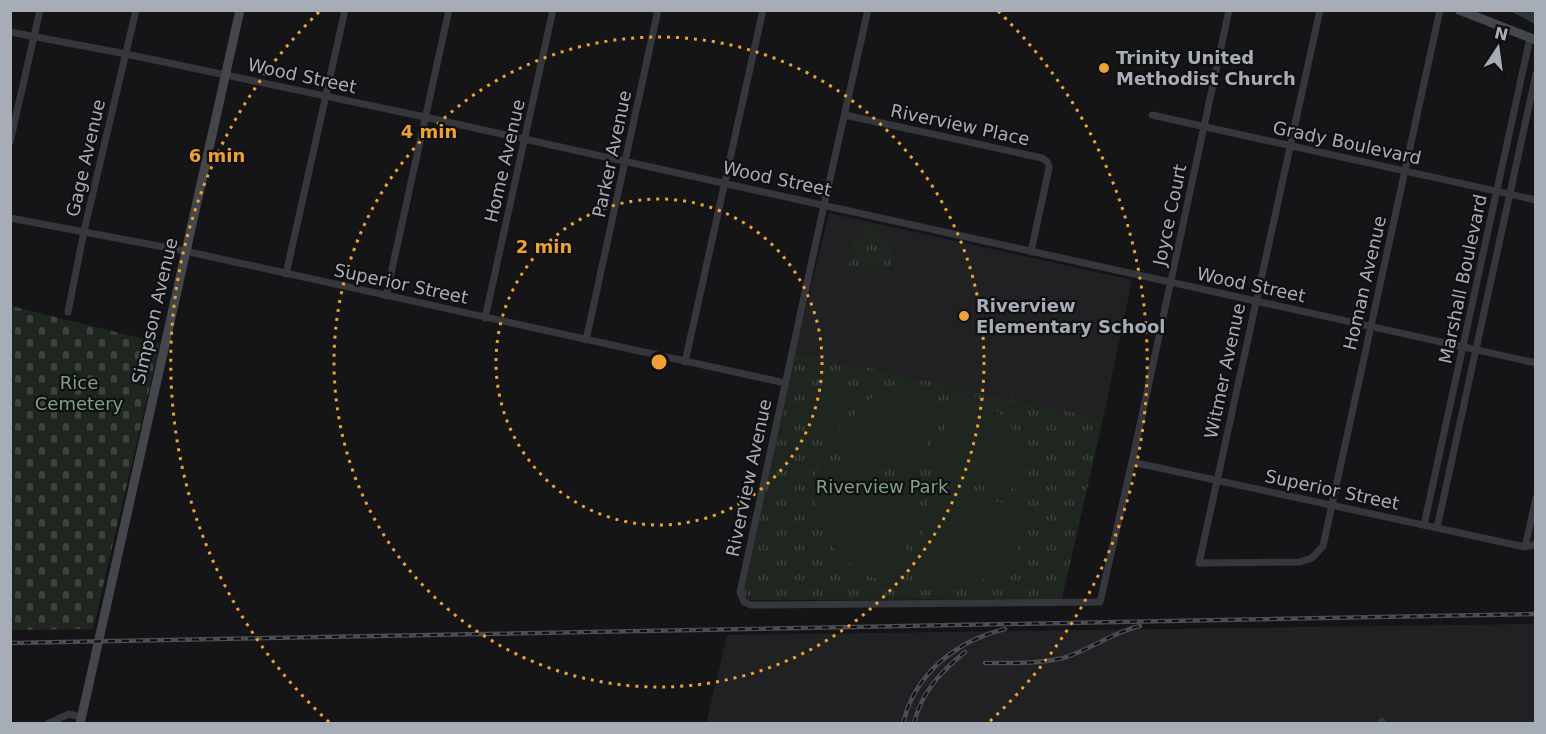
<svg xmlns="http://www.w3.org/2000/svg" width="1546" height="734" viewBox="0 0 1546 734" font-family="'DejaVu Sans',sans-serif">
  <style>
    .built { fill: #212124 }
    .cemetery { fill: url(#cemetery-stones) }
    .park { fill: url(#park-tufts) }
    .pitch { fill: #1f261f }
    .water { fill: #2b353a }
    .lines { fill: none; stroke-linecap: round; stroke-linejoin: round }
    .street { stroke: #36373c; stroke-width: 7 }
    .secondary { stroke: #44464c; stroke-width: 9 }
    .rail-casing { stroke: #4b4d53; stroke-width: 4.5 }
    .rail { stroke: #101012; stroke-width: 2; stroke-dasharray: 7; stroke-linecap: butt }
    .ring { fill: none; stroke: #efa134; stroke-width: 3; stroke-dasharray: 3 6 }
    .poi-dot { fill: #efa134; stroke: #101012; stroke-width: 2 }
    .labels { text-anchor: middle; stroke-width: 4.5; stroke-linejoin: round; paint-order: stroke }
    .poi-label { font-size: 18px; font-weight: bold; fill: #a7adb7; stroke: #101012; text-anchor: start }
    .street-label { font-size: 18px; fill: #a7adb7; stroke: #101012 }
    .park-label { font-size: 18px; fill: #7fa17e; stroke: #101012 }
    .centre { fill: #efa134; stroke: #101012; stroke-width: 3 }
    .ring-label { font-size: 18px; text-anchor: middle; font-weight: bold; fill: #efa134; stroke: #101012; stroke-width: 4.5; stroke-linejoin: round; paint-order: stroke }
  </style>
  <defs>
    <pattern id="cemetery-stones" width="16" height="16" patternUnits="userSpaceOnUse" patternTransform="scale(1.5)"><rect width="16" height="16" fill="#1f261f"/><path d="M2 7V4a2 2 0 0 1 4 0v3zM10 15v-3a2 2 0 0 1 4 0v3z" fill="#3d433d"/></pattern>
    <pattern id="park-tufts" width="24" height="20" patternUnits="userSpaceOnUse" patternTransform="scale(1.5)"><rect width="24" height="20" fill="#1f261f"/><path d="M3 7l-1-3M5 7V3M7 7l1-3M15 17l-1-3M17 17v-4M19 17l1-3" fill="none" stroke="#3d433d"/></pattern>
  </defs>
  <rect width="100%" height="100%" fill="#151517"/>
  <!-- built -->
  <path class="built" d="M829 213 1132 280 1103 419 795 352Z
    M1535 624V723L706 724 727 635Z"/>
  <!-- cemetery -->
  <path class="cemetery" d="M11 306 160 343 93 629 11 630Z"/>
  <!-- park -->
  <path class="park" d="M866 223 881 226 879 239 887 241 894 251 890 268 887 267 885 273 849 265 851 255 849 254 851 242 863 235Z
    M795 352 1103 419 1062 599 748 600 744 595V590Z"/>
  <!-- pitch -->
  <path class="pitch" d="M920 384 939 387 923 466 915 471 838 454C845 427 859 400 887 390 897 386 909 385 920 384Z
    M817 391 847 398 838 434 808 427Z
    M953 391C963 393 975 396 984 401 1001 411 1018 432 1022 452 1024 464 1022 477 1021 490L940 476 935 468Z
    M818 464 913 482 918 491 898 584C862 579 830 555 819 519 814 501 816 482 818 464Z
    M939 489 1030 509C1030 516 1029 524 1026 532 1016 562 982 585 951 590 938 591 925 589 913 587L929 495Z"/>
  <!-- water -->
  <path class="water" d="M1510 11H1535V24Z"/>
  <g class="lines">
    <!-- street -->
    <path class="street" d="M868 10 824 205 740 592 744 602 751 605 1100 602 1132 462 1229 10
      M1320 10 1199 563 1300 562 1312 558 1323 546 1440 10
      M10 32 126 54 425 117 1536 363
      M845 115 1042 158C1047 161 1049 163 1049 168L1031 252
      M1152 115 1536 200
      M10 142 40 10
      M10 218 185 251 785 383
      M286 274 345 10
      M386 296 449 10
      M68 312 84 231 136 10
      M485 318 553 10
      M586 340 658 10
      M685 362 763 10
      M1132 462 1525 547 1534 545 1536 543
      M1424 525 1530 38
      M1437 528 1536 74
      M1525 547 1536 498
      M47 724 69 714 82 717
      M1381 724 1382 721"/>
    <!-- secondary -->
    <path class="secondary" d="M1459 10 1536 40
      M80 724 240 10"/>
    <defs>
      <path id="rail" d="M10 643 1536 614
        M985 663C1011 663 1038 664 1063 658 1090 650 1113 632 1140 626
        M903 724C914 674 956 641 1005 629
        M914 724C921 692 941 672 965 652"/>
    </defs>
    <!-- rail casing -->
    <use href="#rail" class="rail-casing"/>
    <!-- rail -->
    <use href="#rail" class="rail"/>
  </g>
  <!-- distance rings -->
  <g class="ring">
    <circle cx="659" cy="362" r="163"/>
    <circle cx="659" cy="362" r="325"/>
    <path d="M329 722A488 488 0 0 1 320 11M998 11A488 488 0 0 1 989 722"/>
  </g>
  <!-- markers -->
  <g class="poi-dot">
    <circle cx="1104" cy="68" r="6"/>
    <circle cx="964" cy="316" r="6"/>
  </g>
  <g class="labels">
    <!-- poi labels -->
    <g class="poi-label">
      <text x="1116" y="64">Trinity United<tspan x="1116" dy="21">Methodist Church</tspan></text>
      <text x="976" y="312">Riverview<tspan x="976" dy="21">Elementary School</tspan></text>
    </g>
    <!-- street labels -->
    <g class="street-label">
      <text transform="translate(302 76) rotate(12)" y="6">Wood Street</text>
      <text transform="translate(960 125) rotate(12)" y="6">Riverview Place</text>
      <text transform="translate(1347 143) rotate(12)" y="6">Grady Boulevard</text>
      <text transform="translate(612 154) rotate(-78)" y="6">Parker Avenue</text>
      <text transform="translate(86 158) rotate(-77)" y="6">Gage Avenue</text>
      <text transform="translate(505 161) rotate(-77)" y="6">Home Avenue</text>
      <text transform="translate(777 179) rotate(12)" y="6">Wood Street</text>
      <text transform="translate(1170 215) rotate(-78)" y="6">Joyce Court</text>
      <text transform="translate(1463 279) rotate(-78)" y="6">Marshall Boulevard</text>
      <text transform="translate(1365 283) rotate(-77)" y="6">Homan Avenue</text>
      <text transform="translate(401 284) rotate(12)" y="6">Superior Street</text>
      <text transform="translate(1251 285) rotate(12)" y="6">Wood Street</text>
      <text transform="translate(155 311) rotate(-77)" y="6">Simpson Avenue</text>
      <text transform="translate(1225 371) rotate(-78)" y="6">Witmer Avenue</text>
      <text transform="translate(749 478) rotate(-78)" y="6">Riverview Avenue</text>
      <text transform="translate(1332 490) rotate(12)" y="6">Superior Street</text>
    </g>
    <!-- park labels -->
    <g class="park-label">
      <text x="79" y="389">Rice<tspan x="79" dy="21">Cemetery</tspan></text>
      <text x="882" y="493">Riverview Park</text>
    </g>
  </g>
  <circle cx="659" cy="362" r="9" class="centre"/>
  <g class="ring-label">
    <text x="429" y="138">4 min</text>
    <text x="217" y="162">6 min</text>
    <text x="544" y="253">2 min</text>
  </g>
  <!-- border -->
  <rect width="1546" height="734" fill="none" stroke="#a7adb7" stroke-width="24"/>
  <!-- north arrow -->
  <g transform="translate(1498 48) rotate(13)" stroke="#101012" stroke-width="4.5" paint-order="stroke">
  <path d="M0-4.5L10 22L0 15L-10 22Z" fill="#a7adb7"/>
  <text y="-9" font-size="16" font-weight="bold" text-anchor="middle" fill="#a7adb7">N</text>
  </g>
</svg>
